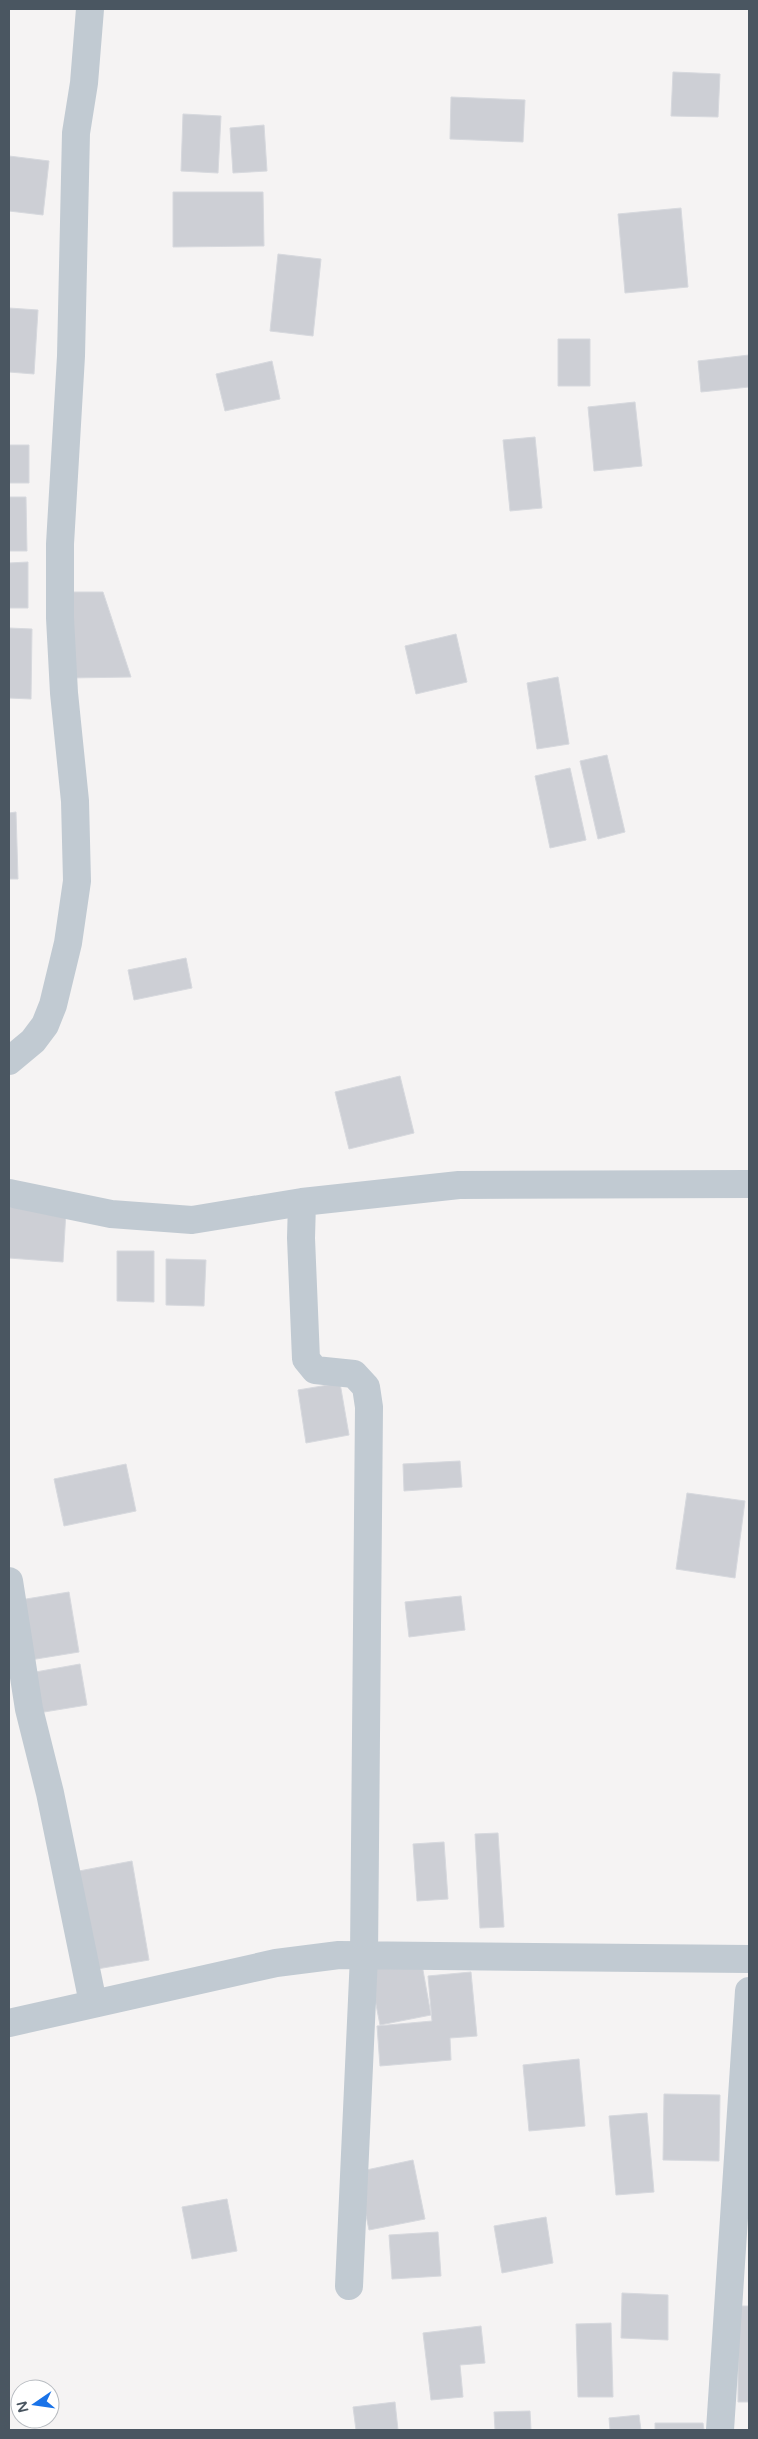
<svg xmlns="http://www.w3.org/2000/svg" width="758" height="2439" viewBox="0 0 758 2439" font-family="'Varela Round',sans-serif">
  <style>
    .building { fill: #cdcfd5; stroke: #d7d9de }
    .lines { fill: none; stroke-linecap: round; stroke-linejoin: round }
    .street { stroke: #c1cad2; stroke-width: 28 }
  </style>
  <rect width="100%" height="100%" fill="#f5f3f3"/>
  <!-- building -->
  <path class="building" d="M673 72 720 74 718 117 671 116Z
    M451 97 525 100 523 142 450 139Z
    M183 114 221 116 218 173 181 171Z
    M264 125 267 171 233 173 230 128Z
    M9 156 49 161 43 215 9 211Z
    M173 192H263L264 246 173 247Z
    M681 208 688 287 625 293 618 214Z
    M278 254 321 259 313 336 270 331Z
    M9 308 38 310 34 374 9 372Z
    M558 339H590V386H558Z
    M749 355V387L701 392 698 361Z
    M272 361 280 399 225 411 216 374Z
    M635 402 642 466 594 471 588 407Z
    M535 437 542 508 510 511 503 440Z
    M9 445H29V483H9Z
    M9 497H26L27 551H9Z
    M28 562V608H9V563Z
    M66 592H103L131 677 69 678Z
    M9 628 32 629 31 699 9 698Z
    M456 634 467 682 416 694 405 646Z
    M558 677 569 744 537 749 527 683Z
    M607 755 625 832 598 839 580 761Z
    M570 768 586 840 550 848 535 776Z
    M16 812 18 879H9V813Z
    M186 958 192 988 134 1000 128 970Z
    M400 1076 414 1133 349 1149 335 1092Z
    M9 1207 66 1211 63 1262 9 1258Z
    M117 1251H154V1302L117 1301Z
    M166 1259 206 1260 204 1306 166 1305Z
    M340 1383 349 1435 306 1443 298 1390Z
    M460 1461 462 1487 404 1491 403 1464Z
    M126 1464 136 1511 64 1526 54 1479Z
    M687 1493 745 1501 735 1578 676 1569Z
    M69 1592 79 1652 30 1660 20 1600Z
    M461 1596 465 1630 409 1637 405 1602Z
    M80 1664 87 1705 38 1713 30 1673Z
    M498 1833 504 1927 480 1928 475 1834Z
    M444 1842 448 1899 417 1901 413 1844Z
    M132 1861 149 1960 97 1969 79 1871Z
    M421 1959 431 2015 380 2025 369 1969Z
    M471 1972 477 2036 450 2038 451 2060 380 2066 377 2026 432 2021 428 1976Z
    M579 2059 585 2126 529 2131 523 2065Z
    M664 2094 720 2095 719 2161 663 2160Z
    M647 2113 654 2192 616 2195 609 2116Z
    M413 2160 425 2219 369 2230 357 2172Z
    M227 2199 237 2251 192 2259 182 2207Z
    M546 2217 553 2263 502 2273 494 2226Z
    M438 2232 441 2276 392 2279 389 2235Z
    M622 2293 668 2295V2340L621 2338Z
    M738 2306H749V2402H738Z
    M611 2323 613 2397H578L576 2324Z
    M481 2326 485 2363 460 2365 463 2397 431 2400 423 2333Z
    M395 2402 398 2430H356L353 2407Z
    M530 2411 531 2430H495L494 2412Z
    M639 2415 641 2430H610L609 2418Z
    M655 2423H703L704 2430H655Z"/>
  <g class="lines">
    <!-- street -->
    <path class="street" d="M9 1061 33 1041 45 1025 53 1005 68 943 77 881 75 801 64 693 60 618V544L71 356 76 133 84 83 90 9
      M9 1193 111 1214 192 1220 302 1202 459 1185 749 1184
      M302 1202 301 1238 306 1359 315 1370 354 1374 366 1387 369 1407 364 1956 349 2286
      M9 1581 29 1709 50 1793 93 2003
      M9 2023 276 1963 339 1955 749 1959
      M720 2430 749 1991"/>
  </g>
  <!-- border -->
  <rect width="758" height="2439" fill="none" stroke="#4a5661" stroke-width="20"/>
  <!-- north arrow -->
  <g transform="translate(35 2404) rotate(257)"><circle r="24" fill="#ffffff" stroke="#b7bbc0"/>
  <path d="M0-4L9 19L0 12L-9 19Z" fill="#1a73e8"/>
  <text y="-8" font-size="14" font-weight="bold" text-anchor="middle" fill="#4a5661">N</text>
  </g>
</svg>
